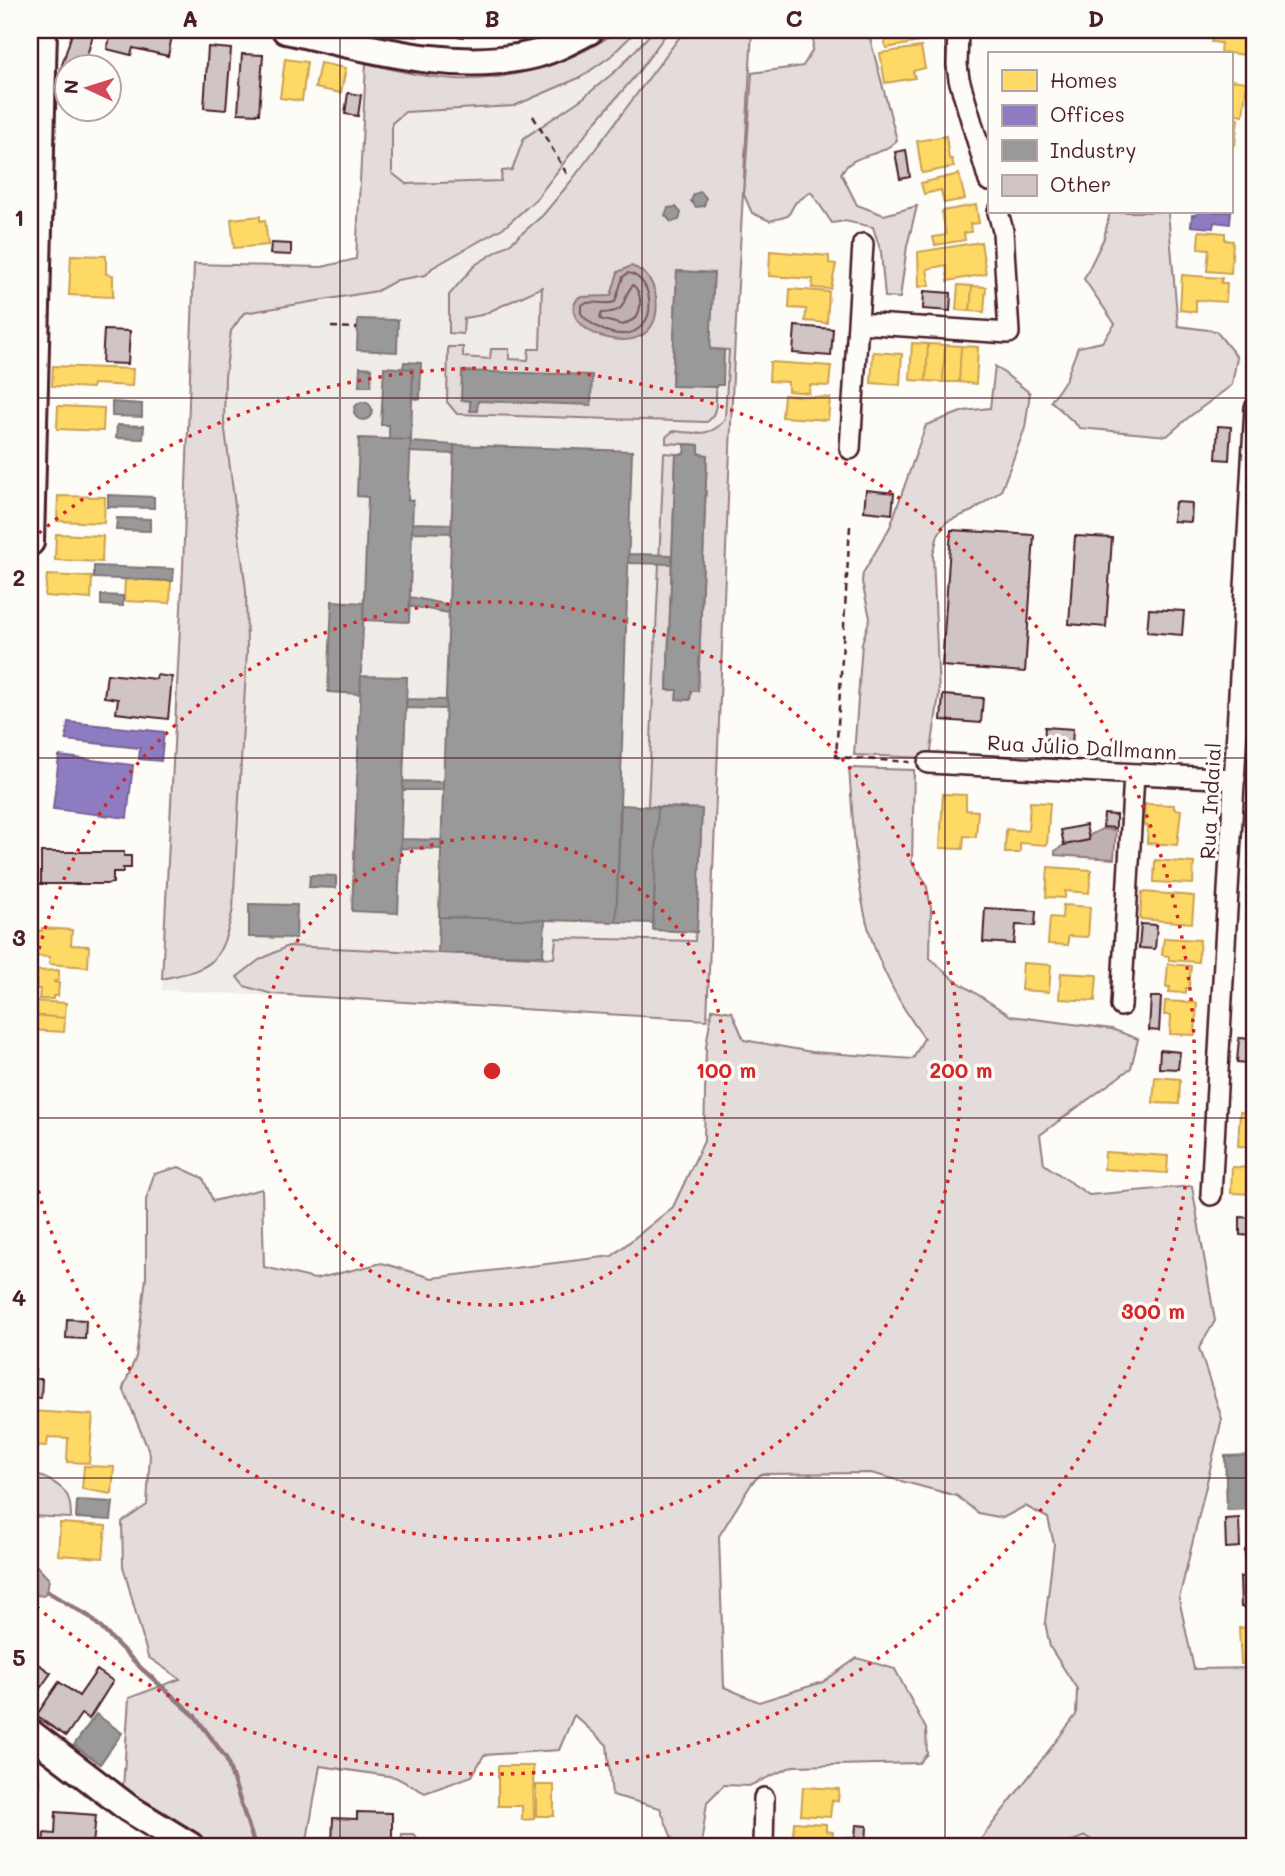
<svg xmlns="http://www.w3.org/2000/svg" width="1285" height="1876" viewBox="0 0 1285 1876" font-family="Mali,sans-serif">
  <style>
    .built { fill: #f0ece8 }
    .green { fill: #e3dcda; stroke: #967e82; stroke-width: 2 }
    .water { fill: #c0b1b1; stroke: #91777b; stroke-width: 2 }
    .homes { fill: #ffd966; stroke: #c9a154; stroke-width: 2 }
    .offices { fill: #8e7cc3; stroke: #7a6095; stroke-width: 2 }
    .industry { fill: #999; stroke: #817478; stroke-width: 2 }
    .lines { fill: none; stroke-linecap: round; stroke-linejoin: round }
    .shore { stroke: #795961; stroke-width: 2 }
    .stream { stroke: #91777b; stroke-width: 4.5 }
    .building { fill: #d0c5c4; stroke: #4a1f2b; stroke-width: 2 }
    .street-casing { stroke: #4a1f2b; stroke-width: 24 }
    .secondary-casing { stroke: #4a1f2b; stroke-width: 32 }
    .path { stroke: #4a1f2b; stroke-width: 2.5; stroke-dasharray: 7 5; stroke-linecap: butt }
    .street { stroke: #fdfcf7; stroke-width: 19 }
    .secondary { stroke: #fdfcf7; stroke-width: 26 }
    .grid { fill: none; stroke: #4a1f2b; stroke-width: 2; stroke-opacity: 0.55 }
    .ring { fill: none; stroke: #d62828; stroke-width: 3.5; stroke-dasharray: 3.5 7 }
    .labels { text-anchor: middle; stroke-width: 7; stroke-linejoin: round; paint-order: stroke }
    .street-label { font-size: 21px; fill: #4a1f2b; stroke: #fdfcf7 }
    .centre { fill: #d62828; stroke: #fdfcf7; stroke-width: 3.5 }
    .ring-label { font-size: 21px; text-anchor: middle; font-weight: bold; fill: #d62828; stroke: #fdfcf7; stroke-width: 7; stroke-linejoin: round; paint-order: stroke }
    .neatline { fill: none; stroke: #4a1f2b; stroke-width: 2.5 }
    .grid-label { font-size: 23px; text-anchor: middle; font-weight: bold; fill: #4a1f2b }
  </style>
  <rect width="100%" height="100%" fill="#fdfcf7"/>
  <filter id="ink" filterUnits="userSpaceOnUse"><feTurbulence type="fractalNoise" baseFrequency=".0143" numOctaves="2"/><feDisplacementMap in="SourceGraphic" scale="14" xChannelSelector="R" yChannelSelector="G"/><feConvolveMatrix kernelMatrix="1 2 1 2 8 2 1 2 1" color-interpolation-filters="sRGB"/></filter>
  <g filter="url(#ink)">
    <!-- built -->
    <path class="built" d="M618 30H752L733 375 707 1020 162 990 183 569 194 264 322 267 356 259 366 63 453 79 482 80 541 66 573 55 606 40Z"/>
    <!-- green -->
    <path class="green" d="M368 30H411L417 37 394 36Z
      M618 30H637L611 56 581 77 514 106 405 112 392 123V173L406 184 501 181 502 171 512 170 524 138 583 98 618 69 654 30H669L637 74 593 125 536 199 506 226 432 268 426 275 397 280 377 291 244 313 231 331 225 376 224 422 246 590 247 651 233 909C229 925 225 947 213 960 202 972 177 975 162 979L183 569 194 264 322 267 356 259 366 63C395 70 426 78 456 79 507 82 578 61 618 30Z
      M685 30H752L733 375 707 1020 272 994 244 986 237 977 259 960 288 946 554 958 556 938 695 941 702 809 648 806 664 453 676 454 667 689 677 690V699L690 700 691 691H698L707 455 699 454V445L666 443V437L673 431C694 433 714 438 725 418L729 350 710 349 713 273 677 271 672 385 716 387C716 400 718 414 707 422L457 414 447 402 448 347H463V357L490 359 491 349H509V359L528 360 529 349H540L542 287 482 315 464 318 463 334 449 333V295L475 265 512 242 543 215 572 180Z
      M815 30 868 31 897 140C878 160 857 150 841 173L857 205 884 215 917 206 907 246 900 298 885 297 881 252 873 227 845 221 832 223 811 192 795 203 788 216 770 221 752 213 744 195 752 73 803 66 812 51Z
      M1110 212H1168L1178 326 1216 331 1237 357 1232 385 1189 417 1167 436 1080 428 1051 401 1066 379 1078 347 1102 342 1115 324 1084 279 1104 238Z
      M995 366 1030 393 1025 428 1001 491 972 511 946 522 938 535 933 555 939 695 930 758 854 755 862 643 870 618 862 582 863 573 890 527 926 425 964 411 990 408Z
      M849 768 914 770 912 862 926 883 931 907 930 958 952 978 1011 1016 1112 1029 1138 1039 1131 1068 1040 1135 1044 1164 1089 1195 1192 1186 1215 1321 1199 1348 1222 1419 1179 1599 1194 1669 1255 1668V1846H1102L1085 1836 1060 1846H982L981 1839 1076 1715 1077 1689 1050 1647 1045 1622 1054 1544 1048 1518 1025 1506 1003 1518 978 1513 957 1496 871 1473 761 1474 752 1483 719 1536 724 1687 759 1702 823 1682 857 1658 895 1669 926 1729 927 1754 919 1763 793 1766 749 1786 724 1785 707 1802 701 1846H675L660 1808 612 1795 607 1745 574 1715 559 1750 484 1755 472 1776 425 1793 395 1777 320 1766 306 1846H213L135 1797 123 1788 129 1698 180 1679 148 1657 123 1566 122 1522 147 1505 150 1454 123 1388 136 1357 146 1278V1200L154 1174 179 1167 203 1178 213 1201 262 1189 264 1267 315 1279 382 1263 432 1278 612 1256 673 1207 704 1141 706 1046 712 1009 732 1012 744 1040 812 1052 913 1059 924 1038C905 1012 889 985 877 954 855 900 854 827 849 768Z
      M30 1473C38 1474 44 1478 51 1481 68 1490 71 1499 71 1518L30 1516Z
      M402 1834H413L425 1846H401Z"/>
    <!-- water -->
    <path class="water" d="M631 266C646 271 653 281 656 297 666 373 548 332 579 297L611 296 618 272Z
      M1102 829 1116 830 1114 859 1055 855V851L1064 845 1089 840 1088 836Z
      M30 1559 49 1579 47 1591 43 1596 30 1594Z"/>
    <!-- homes -->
    <path class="homes" d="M883 30H923L925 41 886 48Z
      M1216 30H1249L1245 55 1220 52 1221 43 1211 42Z
      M921 47 925 68 913 71 915 78 885 83 880 53Z
      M285 59 307 62 302 101 280 98Z
      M320 63 346 68 341 93 315 88Z
      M1231 80 1247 82 1243 115 1231 113Z
      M1231 117 1238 118 1235 145 1231 144Z
      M946 136 949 159H952L954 167 922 173 917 141Z
      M959 174 965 199 944 203 941 190 924 194 921 183Z
      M976 205 979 223 970 224 971 232 964 233 965 240 935 245 933 237 946 235 942 211Z
      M260 216V221L265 220 268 245 234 248 231 219Z
      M1199 231 1225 233V240L1233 241 1231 273 1207 271 1209 249 1198 248Z
      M981 242 986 274 948 281 946 265 927 269 930 285 919 287 918 252Z
      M770 251 829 256V263L836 264 831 289 812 288 813 279 769 276Z
      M71 255 106 256V274L113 275V297L69 295Z
      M1182 275 1222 278 1221 283H1227L1226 302 1196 300V312L1180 310Z
      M958 285 972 286 970 311 956 310Z
      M972 286 986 287 984 312 970 311Z
      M790 289 829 292 827 323 805 321 806 309 789 308Z
      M912 343 928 344 926 381 910 380Z
      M928 344 945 345 943 382 926 381Z
      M945 345 961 346 959 382H943Z
      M961 346 978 347 976 384 959 382Z
      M873 352 902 354 900 385 871 383Z
      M770 362 831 366 829 386 810 385 809 393 788 391V382L769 381Z
      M53 366 133 369 132 386 93 384 92 388 52 386Z
      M784 395 830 398 828 420 782 417Z
      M58 406 104 408 103 431 57 429Z
      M58 496 105 497 104 523 57 521Z
      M56 534 103 536 102 562 55 560Z
      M47 575 92 577 91 599 45 596Z
      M125 579 171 581 170 603 124 601Z
      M1253 786H1255V810H1251Z
      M943 794 966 795V810L978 811 976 837 964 836 963 849 940 848Z
      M1030 802 1050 803 1047 845 1020 843V853H1005L1006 829 1028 831Z
      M1145 804 1174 805V809L1181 810 1177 845 1147 843 1148 826 1144 825Z
      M1155 860 1194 863 1193 884 1154 882Z
      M1048 867 1091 870 1089 893 1065 891V898L1046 897Z
      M1142 892 1194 896 1192 923 1140 919Z
      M1063 905 1090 907 1088 937 1068 936V945L1048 944 1050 917 1062 918Z
      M42 928 72 930 71 945 89 946 88 967 49 964 50 957 34 956 33 931H42Z
      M1164 938 1200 940 1198 962 1169 960V956L1162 955Z
      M1023 963 1051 965 1049 992 1021 990Z
      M1168 964 1191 966 1189 988H1186V993L1169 992 1170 987H1166Z
      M59 970V980L53 982 59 983 58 996H53V999H39L40 989H36L37 971Z
      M1061 973 1097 975 1095 1001 1059 999Z
      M32 1001 66 1003 65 1018 31 1015Z
      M1165 1001 1197 1003 1195 1035 1170 1034 1171 1015H1164Z
      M31 1015 65 1018 64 1032 30 1030Z
      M1155 1077 1180 1079 1179 1104 1153 1103Z
      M1240 1112 1255 1113V1147L1238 1146Z
      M1105 1152 1168 1156 1167 1173 1104 1169Z
      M1232 1167 1255 1168V1194L1231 1193Z
      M1249 1243H1255V1266H1250Z
      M30 1411 93 1415 89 1463 67 1462 68 1438 48 1437 47 1446 30 1445Z
      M84 1466 114 1467 112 1494 82 1489Z
      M60 1523 106 1526 103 1558 58 1555Z
      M1253 1609H1255V1663L1241 1664 1239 1628 1254 1627Z
      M498 1766H533L534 1819 522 1820V1806H498Z
      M536 1785H554V1816H536Z
      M803 1787 839 1789 838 1801 832 1800 830 1817 801 1815Z
      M794 1822 826 1824V1831L833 1832 831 1846H792Z"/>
    <!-- offices -->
    <path class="offices" d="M1231 198H1232L1230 224 1214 222 1213 228 1191 226 1192 215H1196L1197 212H1231Z
      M68 722 164 732 161 761 139 759 140 748 66 740Z
      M59 756 133 765 127 818 53 809Z"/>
    <!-- industry -->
    <path class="industry" d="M701 192 706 198 704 206 696 207 691 201 694 194Z
      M676 207 681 213 679 220 671 222 665 215 668 208Z
      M677 271 714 273 710 349 724 350 723 385H717L716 387 672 386Z
      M358 319 398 320 397 352 357 350Z
      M404 362 421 363 420 399 412 398 413 369 403 368Z
      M360 367 372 368 371 386H359Z
      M384 367 413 369 411 440H389V425H381Z
      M462 371 592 375 591 405 478 401 477 411H470V401L461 400Z
      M354 411a9 9 0 1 1 18 0a9 9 0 1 1-18 0Z
      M112 402 142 404V417L112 416Z
      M117 425 144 426 143 439 116 438Z
      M359 438 411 440 408 500H413L409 622 363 620 368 497 357 496Z
      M411 442 454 445V454L410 452Z
      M685 444 699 445V454L707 455 698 691H691L690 700 676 699 677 690H667L676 454H684Z
      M454 445 632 451 616 922 439 917Z
      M108 495 154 497V508L108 507Z
      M117 518 150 519V531L116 530Z
      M412 523 452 524 451 533 412 532Z
      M629 554 672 555V564L628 563Z
      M94 566 174 569 173 581 94 578Z
      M101 595 123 596V606L101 605Z
      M410 597 449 605V613L409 606Z
      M332 601 364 603 360 694 328 692Z
      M361 676 407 677 398 913 352 911Z
      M407 699 446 700V709L406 708Z
      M403 781 443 782V790H403Z
      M621 805 658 807 653 923 616 922Z
      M658 807 702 809 697 932 653 930Z
      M401 839 441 840V849L401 848Z
      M310 875 336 876V888L309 887Z
      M249 904 297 905 296 938 249 937Z
      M439 917 545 920 543 956 438 953Z
      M1255 1455V1509L1227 1510 1225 1456Z
      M77 1500 113 1502 111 1520 76 1518Z
      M96 1714 122 1733 100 1764 74 1745Z"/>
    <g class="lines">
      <!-- shore -->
      <path class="shore" d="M628 273C648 276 656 308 644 323 628 345 593 330 581 313V305C590 299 604 306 615 302L623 277Z
        M633 285C642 293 642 308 636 318L623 325 600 319 601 313C632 312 619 299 633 285Z"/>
      <!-- stream -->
      <path class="stream" d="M47 1591 90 1617 142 1669 195 1716 226 1758 255 1846"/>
    </g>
    <!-- building -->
    <path class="building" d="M73 30 93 35 84 66H66V98L53 94Z
      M112 30H142L172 36 168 56 133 48 131 55 107 49Z
      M430 30H464L463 37 429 33Z
      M208 47 231 49 226 110 204 108Z
      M242 54 263 55 259 114 238 113Z
      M348 93 361 95 358 116 345 114Z
      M906 150 910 177 900 179 895 152Z
      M271 243 291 244V255L270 254Z
      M924 291 951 293 950 311 923 309Z
      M795 326 833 329 831 356 793 353Z
      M104 330 130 331 128 364 102 363Z
      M1218 426 1231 427 1229 460 1216 459Z
      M866 490 894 493 892 514 864 511Z
      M1175 502 1192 503 1191 522 1173 521Z
      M951 530 1034 535 1025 672 942 666Z
      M1075 536 1112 538 1106 627 1069 624Z
      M1149 609 1184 611 1182 635 1147 632Z
      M107 674 156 679 157 675 172 677 168 719 116 713 118 699 104 697Z
      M943 695 983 698 981 723 941 720Z
      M1045 727 1073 729 1072 746 1044 744Z
      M1104 814 1116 815V828L1103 827Z
      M1086 825 1089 840 1064 845 1061 830Z
      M41 852H124V856H131V868H123V872H113V883L106 884H41Z
      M985 908 1036 911 1035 926 1016 925 1014 944 983 942Z
      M1141 924 1157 925 1155 949 1139 948Z
      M1252 925H1255V953L1250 952Z
      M1151 997H1161L1159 1031 1149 1030Z
      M1239 1038 1255 1039V1048L1248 1047 1247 1063 1237 1062Z
      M1160 1050 1180 1052 1178 1069 1159 1068Z
      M1254 1210 1255 1236 1240 1235V1217L1254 1218Z
      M67 1319 86 1320 85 1339 66 1338Z
      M30 1325 31 1330 37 1331 35 1353H30Z
      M30 1370H35L34 1379H42L41 1398 30 1397Z
      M1239 1518 1240 1547 1226 1548 1225 1519Z
      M1249 1522H1255V1545L1250 1546Z
      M1255 1549V1573L1246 1574 1245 1550Z
      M1255 1576V1607H1241L1240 1577Z
      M30 1658 51 1673 31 1701H30Z
      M97 1670 113 1681 89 1719 81 1714 66 1736 36 1716 59 1682 79 1696Z
      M30 1777 40 1780 38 1805H30Z
      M56 1812 96 1815 93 1845 71 1844V1846H43L44 1833 55 1834Z
      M357 1812 392 1813V1846H379V1839H355V1846H332L333 1818 357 1819Z
      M856 1825 867 1826 866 1846H845L846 1837 855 1838Z"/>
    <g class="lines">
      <defs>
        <path id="street" d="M958 30 957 65 959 79 989 181
          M863 244 858 323 1009 333 1003 231 998 212
          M850 449 858 323
          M928 763 1235 779
          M1121 1006 1134 774
          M1211 1195 1255 408
          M763 1846 764 1798"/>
        <path id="secondary" d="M286 30C366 47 454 75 536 54 555 49 573 39 590 30
          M30 542 43 30
          M30 1733 128 1808 190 1846"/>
      </defs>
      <!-- street casing -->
      <use href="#street" class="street-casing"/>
      <!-- secondary casing -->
      <use href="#secondary" class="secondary-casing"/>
      <!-- path -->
      <path class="path" d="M533 116 567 174
        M331 327 357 328
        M850 526 836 757 910 762"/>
      <!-- street -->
      <use href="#street" class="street"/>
      <!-- secondary -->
      <use href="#secondary" class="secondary"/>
    </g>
  </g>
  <!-- grid -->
  <path class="grid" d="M340 30V1846M642 30V1846M945 30V1846M30 398H1255M30 758H1255M30 1118H1255M30 1478H1255"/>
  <!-- distance rings -->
  <g class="ring">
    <circle cx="492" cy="1071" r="234"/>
    <path d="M30 990A469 469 0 1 1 30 1152"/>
    <path d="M31 540A703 703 0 1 1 31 1602"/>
  </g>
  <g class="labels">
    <!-- street labels -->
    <g class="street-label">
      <text transform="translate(1082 748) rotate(3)" y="7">Rua Júlio Dallmann</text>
      <text transform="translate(1211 801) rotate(-87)" y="7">Rua Indaial</text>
    </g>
  </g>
  <circle cx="492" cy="1071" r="10" class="centre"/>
  <g class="ring-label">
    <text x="726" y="1078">100 m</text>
    <text x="961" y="1078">200 m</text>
    <text x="1153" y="1319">300 m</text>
  </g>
  <!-- margin -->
  <rect width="1285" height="1876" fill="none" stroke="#fdfcf7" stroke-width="77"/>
  <!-- legend -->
  <rect x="988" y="52" width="245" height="161" fill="#fdfcf7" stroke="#b5a4a5" stroke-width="2"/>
  <rect x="1002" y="70" width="35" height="21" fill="#ffd966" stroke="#b5a4a5" stroke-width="2"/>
  <text x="1050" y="88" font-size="21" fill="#4a1f2b">Homes</text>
  <rect x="1002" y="105" width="35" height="21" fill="#8e7cc3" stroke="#b5a4a5" stroke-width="2"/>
  <text x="1050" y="122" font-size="21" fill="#4a1f2b">Offices</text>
  <rect x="1002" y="140" width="35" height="21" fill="#999999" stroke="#b5a4a5" stroke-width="2"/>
  <text x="1050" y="158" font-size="21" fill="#4a1f2b">Industry</text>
  <rect x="1002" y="175" width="35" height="21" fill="#d0c5c4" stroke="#b5a4a5" stroke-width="2"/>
  <text x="1050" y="192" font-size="21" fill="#4a1f2b">Other</text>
  <!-- north arrow -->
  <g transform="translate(88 88) rotate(274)"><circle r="33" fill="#fdfcf7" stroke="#b5a4a5" stroke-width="2"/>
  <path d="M0-5L12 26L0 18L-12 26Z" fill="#d1495b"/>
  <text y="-10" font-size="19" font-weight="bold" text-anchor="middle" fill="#4a1f2b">N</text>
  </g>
  <rect x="38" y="38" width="1208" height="1800" class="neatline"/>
  <g class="grid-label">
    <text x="190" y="27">A</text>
    <text x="492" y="27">B</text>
    <text x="794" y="27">C</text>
    <text x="1096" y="27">D</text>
    <text x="19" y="226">1</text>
    <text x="19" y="586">2</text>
    <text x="19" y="946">3</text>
    <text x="19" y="1306">4</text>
    <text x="19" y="1666">5</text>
  </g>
</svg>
